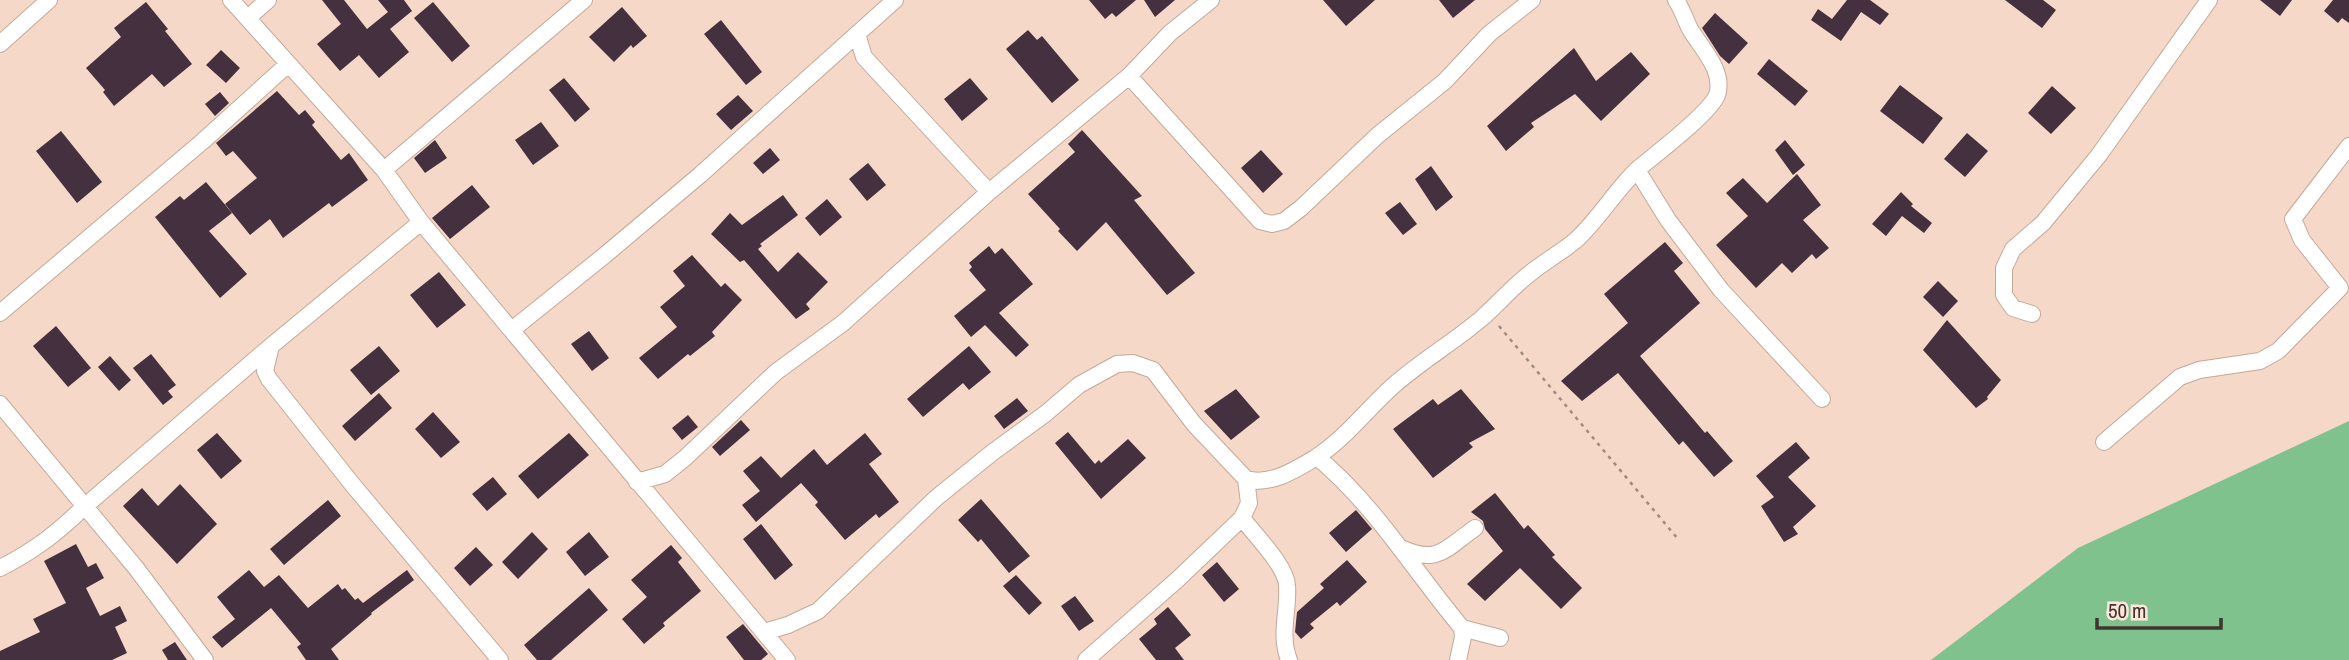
<svg xmlns="http://www.w3.org/2000/svg" width="2349" height="660" viewBox="0 0 2349 660" font-family="'Archivo Narrow',sans-serif">
  <style>
    .green { fill: #80c28d }
    .building { fill: #45303f }
    .lines { fill: none; stroke-linecap: round; stroke-linejoin: round }
    .street-casing { stroke: #c4a899; stroke-width: 18 }
    .path { stroke: #a08b7f; stroke-width: 2.5; stroke-dasharray: 3.5 5; stroke-linecap: butt }
    .street { stroke: #fff; stroke-width: 16 }
  </style>
  <rect width="100%" height="100%" fill="#f6d8c8"/>
  <!-- green -->
  <path class="green" d="M2349 421V660H1931L2078 548Z"/>
  <!-- building -->
  <path class="building" d="M322 0H344L367 29 388 12 378 0H404L412 11 390 29 409 52 379 78 359 55 340 71 317 44 341 24Z
    M1089 0H1136L1116 17 1112 13 1105 19Z
    M1144 0H1175L1155 17Z
    M1323 0H1375L1346 26Z
    M1439 0H1475L1453 18Z
    M1847 0H1870L1889 14 1880 25 1861 12 1841 41 1811 20 1818 9 1832 19Z
    M2005 0H2043L2056 10 2042 28Z
    M2260 0H2292L2280 16Z
    M2333 0H2349V23L2342 18 2338 23 2324 11Z
    M146 2 168 29 165 31 192 64 164 87 152 74 114 106 103 92 105 90 86 68 121 37 114 28Z
    M433 2 470 46 452 62 414 18Z
    M622 7 647 36 633 48 631 45 614 62 589 37Z
    M1715 13 1748 43 1729 64 1720 56 1702 28Z
    M721 20 762 72 746 85 704 34Z
    M1028 30 1037 40 1042 36 1079 80 1052 103 1006 49Z
    M1574 48 1596 81 1631 52 1650 74 1601 121 1575 94 1531 123 1534 127 1506 151 1487 126Z
    M221 50 240 68 226 83 206 65Z
    M1769 59 1808 91 1795 106 1757 74Z
    M564 78 590 109 575 122 549 90Z
    M970 78 988 99 962 121 944 99Z
    M1900 85 1943 118 1923 144 1880 111Z
    M2052 86 2076 108 2051 134 2028 113Z
    M277 91 299 115 305 110 315 122 312 125 341 160 349 153 368 180 332 207 329 203 283 238 270 219 250 235 225 204 257 178 233 151 226 156 216 143Z
    M220 92 229 103 215 116 205 104Z
    M738 95 753 111 731 130 716 114Z
    M541 122 559 146 533 165 515 140Z
    M1082 130 1142 196 1134 200 1195 273 1167 295 1106 222 1077 251 1058 231 1060 229 1028 194 1075 152 1068 144Z
    M61 131 102 182 77 203 36 151Z
    M1967 133 1988 151 1965 177 1944 159Z
    M435 140 447 158 425 173 414 158Z
    M1785 140 1805 165 1793 175 1775 150Z
    M770 148 780 160 763 174 753 163Z
    M1261 150 1283 174 1263 193 1241 168Z
    M868 163 886 185 867 201 849 179Z
    M1431 166 1453 197 1436 211 1415 179Z
    M1797 174 1821 205 1803 220 1829 248 1816 259 1812 254 1792 273 1782 263 1756 288 1716 245 1748 216 1726 193 1743 178 1767 203Z
    M206 182 232 213 209 231 247 274 220 298 155 217 180 196 184 200Z
    M472 185 490 207 450 239 432 218Z
    M1901 192 1913 204 1911 206 1932 223 1924 233 1902 216 1886 236 1872 224Z
    M783 195 798 215 760 244 762 246 758 249 778 272 798 252 828 282 806 304 810 309 796 319 744 260 740 262 711 234 730 213 742 225Z
    M827 199 842 217 820 236 805 218Z
    M1400 202 1417 224 1403 235 1385 213Z
    M1665 242 1683 263 1674 271 1700 303 1640 356 1705 433 1707 431 1733 461 1714 477 1683 441 1679 445 1618 373 1582 401 1561 381 1628 323 1604 294Z
    M989 246 995 254 1002 248 1033 284 999 313 1029 345 1016 357 985 325 971 337 954 316 986 290 969 270 972 267 969 263Z
    M692 255 721 287 725 283 742 300 712 332 715 336 690 356 688 354 658 379 639 358 677 327 660 307 685 286 673 271Z
    M439 272 466 305 437 328 410 295Z
    M1938 281 1958 301 1943 317 1923 297Z
    M1947 320 2001 380 1987 397 1988 399 1976 408 1923 350Z
    M56 326 91 368 68 387 33 346Z
    M589 331 609 358 592 371 571 344Z
    M379 346 400 371 371 395 350 370Z
    M969 346 991 372 969 390 963 383 923 417 907 399Z
    M151 354 176 385 168 391 173 397 163 405 133 368Z
    M110 356 131 380 119 391 98 367Z
    M1236 389 1260 417 1231 440 1204 411Z
    M1461 389 1495 429 1469 443 1473 447 1433 478 1393 429 1433 399 1438 405Z
    M379 393 392 408 355 441 342 426Z
    M1017 398 1028 411 1004 429 994 416Z
    M433 412 460 442 441 458 415 429Z
    M688 415 698 427 682 440 672 428Z
    M741 420 750 430 720 456 712 447Z
    M1068 432 1095 464 1099 460 1101 463 1128 439 1146 458 1101 499 1055 443Z
    M217 433 242 461 221 479 197 450Z
    M569 433 589 455 538 499 518 476Z
    M865 433 882 454 869 464 899 502 879 518 876 514 845 540 815 505 818 502 801 483 756 522 742 505 760 491 743 471 761 456 781 478 814 449 827 465Z
    M1796 442 1810 458 1788 477 1816 506 1793 527 1798 534 1784 542 1761 506 1774 497 1756 476Z
    M493 477 507 494 487 511 472 494Z
    M180 484 217 524 177 564 123 506 142 488 158 506Z
    M1495 493 1524 529 1528 525 1555 555 1552 557 1582 588 1561 609 1520 568 1485 601 1467 584 1503 551 1485 529 1483 521 1471 512Z
    M981 499 1030 556 1009 573 981 539 978 542 958 520Z
    M328 500 341 516 284 565 270 549Z
    M1356 510 1372 529 1346 552 1329 533Z
    M761 524 793 565 775 580 743 539Z
    M532 532 548 549 518 579 502 562Z
    M589 532 609 557 585 576 566 552Z
    M76 544 88 567 96 563 104 578 86 588 100 616 120 606 127 621 115 627 127 653 112 660H0V651L40 632 33 619 66 603 44 561Z
    M671 545 682 558 678 562 701 591 663 623 665 626 644 644 622 619 647 597 631 580Z
    M476 547 493 565 470 586 454 568Z
    M1347 560 1367 582 1340 606 1337 602 1310 624 1314 628 1301 639 1295 632 1297 612 1324 588 1320 584Z
    M1217 562 1239 589 1224 602 1202 575Z
    M249 570 264 587 279 575 308 608 338 584 342 590 345 588 355 600 358 598 363 603 407 570 414 580 371 613 372 614 331 649 339 660H306L297 647 301 644 271 608 222 648 212 637 235 619 217 597Z
    M1016 575 1042 603 1029 615 1003 586Z
    M589 588 608 610 551 660H537L524 645Z
    M1075 596 1094 621 1079 631 1061 606Z
    M1168 607 1191 635 1175 648 1184 660H1156L1139 639 1157 624 1154 619Z
    M743 624 768 654 761 660H744L726 637Z
    M175 642 187 660H168L162 650Z"/>
  <g class="lines">
    <defs>
      <path id="street" d="M231 0 384 170 421 222 787 660
        M248 18 268 0
        M857 34 864 57 989 192
        M0 44 49 0
        M1129 76 1260 221 1272 224 1284 221 1301 208 1378 135 1445 81 1489 34 1532 0
        M384 170 584 0
        M1637 170 1668 220 1721 290 1822 399
        M0 313 203 141 287 65
        M2032 314 2013 308 2004 295V268L2013 249 2043 223 2099 155 2209 0
        M513 329 605 255 700 175 895 0
        M271 346 265 371 269 379 352 484 500 660
        M0 404 136 568 205 660
        M2104 442 2180 377 2199 370 2260 361 2278 351 2340 288 2302 240 2293 219 2349 146
        M1317 457C1375 505 1414 571 1462 628L1463 637 1458 660
        M1246 479C1270 486 1295 470 1315 458 1345 439 1367 409 1393 386 1421 361 1454 342 1482 318 1499 303 1514 285 1533 271 1547 260 1563 251 1576 240 1600 218 1616 189 1639 168 1656 154 1710 113 1717 95 1725 71 1701 48 1690 29 1685 19 1682 9 1676 0
        M637 482 665 474 685 458 776 372 843 323 989 192 1129 76 1170 33 1211 0
        M1242 518C1254 534 1286 566 1287 585 1289 611 1279 634 1289 660
        M1401 548C1438 565 1445 549 1475 528
        M0 568C34 551 57 533 84 507L271 346 421 222
        M1462 628 1500 638
        M764 632 788 625 818 611 936 498 993 452 1045 414 1079 385 1117 364 1133 363 1153 370 1194 424 1246 479 1249 503 1242 518 1178 579 1086 660"/>
    </defs>
    <!-- street casing -->
    <use href="#street" class="street-casing"/>
    <!-- path -->
    <path class="path" d="M1499 326 1678 539"/>
    <!-- street -->
    <use href="#street" class="street"/>
  </g>
  <!-- scale -->
  <path d="M2097 618v10h124v-10" fill="none" stroke="#40352e" stroke-width="3.5"/>
  <text x="2108" y="618" font-size="21" fill="#40352e" stroke="#ffe6d9" stroke-width="5" paint-order="stroke">50 m</text>
</svg>
